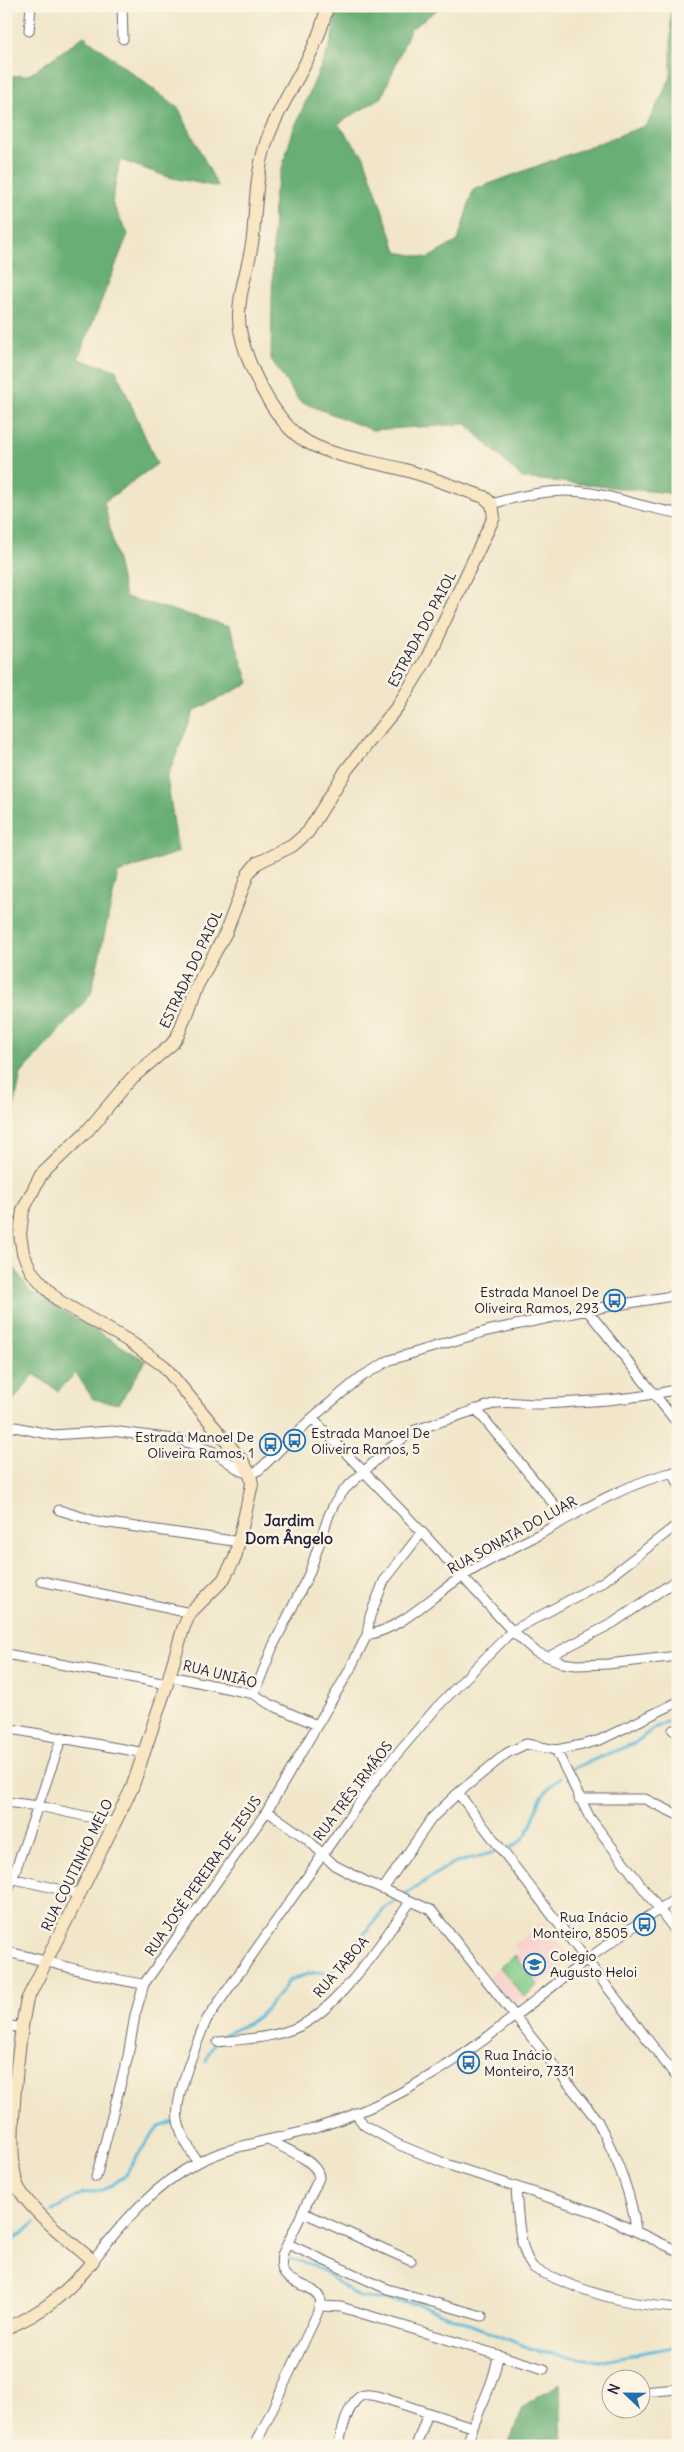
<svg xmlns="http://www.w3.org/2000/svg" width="684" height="2452" viewBox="0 0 684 2452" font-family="Delius,sans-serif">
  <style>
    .built { fill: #f7d0cc }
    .green { fill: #7fca88; stroke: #507662 }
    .forest { fill: #67ae74; stroke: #446858 }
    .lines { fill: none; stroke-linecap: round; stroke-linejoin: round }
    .stream { stroke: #5ebbdc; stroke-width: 3 }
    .street-casing { stroke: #6a676d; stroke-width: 11 }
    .secondary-casing { stroke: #6a676d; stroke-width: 14 }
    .street { stroke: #fff; stroke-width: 9 }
    .secondary { stroke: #f9e7c3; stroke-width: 12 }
    .labels { text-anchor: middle; stroke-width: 5; stroke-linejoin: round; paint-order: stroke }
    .street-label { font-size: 14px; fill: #22223b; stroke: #fcf5e5 }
    .poi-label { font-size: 14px; fill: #22223b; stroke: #fcf5e5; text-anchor: end }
    .quarter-label { font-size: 16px; font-weight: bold; fill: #22223b; stroke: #fcf5e5 }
  </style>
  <rect width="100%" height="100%" fill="#fcf5e5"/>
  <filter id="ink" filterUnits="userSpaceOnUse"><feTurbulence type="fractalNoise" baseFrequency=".02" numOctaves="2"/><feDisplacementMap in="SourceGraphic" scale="10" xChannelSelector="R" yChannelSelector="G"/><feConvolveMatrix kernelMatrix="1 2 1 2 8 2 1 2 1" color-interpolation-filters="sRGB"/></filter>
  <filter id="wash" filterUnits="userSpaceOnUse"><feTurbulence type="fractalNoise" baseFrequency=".0096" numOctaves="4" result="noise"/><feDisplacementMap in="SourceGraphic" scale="20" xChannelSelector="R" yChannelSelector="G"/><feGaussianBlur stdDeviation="1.12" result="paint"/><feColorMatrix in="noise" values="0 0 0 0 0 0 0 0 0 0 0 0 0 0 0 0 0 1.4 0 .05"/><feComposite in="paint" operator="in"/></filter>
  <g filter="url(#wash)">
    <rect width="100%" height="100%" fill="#f1e6c9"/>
    <!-- built -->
    <path class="built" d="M543 1922 569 1956 568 1961 516 2004H511L489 1976 519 1953 513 1945Z"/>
    <!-- green -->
    <path class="green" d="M515 1956 538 1985 524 1997 500 1967Z"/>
    <!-- forest -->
    <path class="forest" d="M338 6H442L410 30 382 97 338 124 364 157 397 252 428 258 458 241 473 190 647 125 671 77V6H678V494L522 478 466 424 372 430 299 401 271 359 274 196 293 131 331 43Z
      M84 36 179 109 218 187 168 177 120 160 112 203 128 234 78 359 116 370 157 464 104 502 125 597 230 626 249 683 194 711 167 777 178 852 118 873 91 994 21 1074 6 1147V76L29 75Z
      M6 1213 12 1264 29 1290 146 1361 119 1404 93 1399 76 1373 58 1391 34 1374 6 1410Z
      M560 2383 562 2446H508L522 2408Z"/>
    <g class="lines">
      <!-- stream -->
      <path class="stream" d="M569 1770 635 1743 653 1729 678 1716
        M510 1848C531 1839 532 1819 540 1800 543 1791 555 1783 561 1777
        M206 2061C217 2029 225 2037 250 2022 263 2014 281 1994 289 1980L312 1973 333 1971 386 1907 451 1864 495 1852
        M51 2211 83 2193 103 2190 111 2186 125 2175 150 2137 159 2127 174 2122
        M6 2246 35 2223
        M290 2259 314 2265 359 2297 418 2304 540 2352 599 2361 678 2346"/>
    </g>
  </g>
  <g filter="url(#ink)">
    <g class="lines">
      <defs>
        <path id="street" d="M122 6 123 39
          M29 31 31 6
          M492 504C524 494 558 487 591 493 620 498 648 509 678 513
          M587 1310 678 1424
          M476 1409 566 1519
          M312 1418 422 1532 512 1631 536 1652 563 1663 576 1665 608 1664 678 1656
          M6 1425 53 1435 112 1431 181 1440 214 1452 241 1471 250 1474 259 1470 312 1418 361 1377 390 1360 487 1331 587 1310 678 1295
          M673 1472 678 1483
          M59 1510 95 1521 240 1542
          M41 1581 190 1613
          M367 1635C404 1628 432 1595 463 1576 488 1560 514 1547 540 1534 584 1509 629 1482 678 1471
          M6 1654 167 1684
          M548 1657 613 1623 678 1579
          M170 1676 254 1694 269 1704 317 1725
          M254 1694 273 1646 309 1574 329 1515 334 1504 345 1489 386 1451 413 1431 496 1403C511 1401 524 1404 539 1404 585 1402 633 1400 678 1389
          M6 1728 145 1753
          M673 1730 678 1732
          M556 1750 590 1818 678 1934
          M458 1793 678 2079
          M579 1799H645L678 1815
          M6 1802 39 1806 116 1823
          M267 1811 307 1839 334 1865 365 1881 431 1910 597 2120C615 2154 632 2192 636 2231
          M6 1877 80 1894
          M383 1889 432 1818 458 1793 507 1753 526 1744 556 1750 582 1745 600 1740 678 1702
          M6 1897 62 1737
          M6 1952C53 1961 97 1978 144 1984
          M6 2025 21 2028
          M218 2042C245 2039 275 2038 300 2026 342 2005 383 1939 411 1901
          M355 2113 364 2125 397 2144 449 2165 594 2212 678 2251
          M197 2162C190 2149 180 2135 178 2120 174 2097 197 2041 207 2019L378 1776 437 1707 512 1631 603 1582 678 1524
          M96 2177 128 2056 135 2015 144 1984 267 1811 349 1671 367 1635 370 1616 384 1581 422 1532
          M516 2188C518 2210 518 2248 532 2266 538 2273 551 2276 559 2280 600 2297 634 2305 678 2308
          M302 2212 411 2261
          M288 2244 387 2289 482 2316
          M93 2261C121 2224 155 2184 197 2163 233 2144 277 2140 316 2128 353 2116 390 2100 423 2080 483 2045 530 2003 584 1962 614 1939 646 1918 678 1897
          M321 2306 341 2307 544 2369
          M642 2392 678 2389
          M610 2395H612
          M255 2446 317 2314 321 2301C313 2278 276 2290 282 2255L319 2178C319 2161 283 2148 268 2140
          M338 2446C342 2432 349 2396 365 2395 369 2394 374 2396 377 2396L472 2427
          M416 2446 428 2413
          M467 2446C475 2414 494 2387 498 2355"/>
        <path id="secondary" d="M6 2328C45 2312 66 2293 93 2261 72 2243 32 2212 19 2189 4 2162 19 2033 27 2000L132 1788 167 1684 183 1629 190 1613 223 1580 235 1558 252 1484 250 1474 243 1462 164 1366 127 1340 59 1301 44 1286 31 1271 23 1253 20 1234 23 1210 41 1175 88 1130 132 1078 172 1044 178 1035 197 986 226 932 248 874 257 863 292 846 308 832 347 769 398 706 425 662 494 517 492 504 484 497C457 488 431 477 405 470 373 461 336 458 307 442 275 425 240 355 239 319 238 292 250 264 253 237 256 204 256 172 267 140 283 94 318 55 327 6"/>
      </defs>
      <!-- street casing -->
      <use href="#street" class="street-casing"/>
      <!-- secondary casing -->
      <use href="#secondary" class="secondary-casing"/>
      <!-- street -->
      <use href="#street" class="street"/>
      <!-- secondary -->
      <use href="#secondary" class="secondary"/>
    </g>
  </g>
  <!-- icons -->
  <defs>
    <symbol id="bus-ring" viewBox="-11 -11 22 22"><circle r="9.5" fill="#fcf5e5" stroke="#1f6fb2" stroke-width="1.5"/><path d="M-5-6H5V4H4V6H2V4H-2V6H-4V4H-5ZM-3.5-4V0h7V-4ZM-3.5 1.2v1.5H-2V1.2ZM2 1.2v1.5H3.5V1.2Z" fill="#1f6fb2"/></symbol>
    <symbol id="school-ring" viewBox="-11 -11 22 22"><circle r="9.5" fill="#fcf5e5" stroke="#1f6fb2" stroke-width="1.5"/><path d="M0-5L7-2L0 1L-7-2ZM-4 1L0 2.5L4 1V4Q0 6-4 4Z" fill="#1f6fb2"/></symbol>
  </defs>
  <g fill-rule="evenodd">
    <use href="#bus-ring" x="602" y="1288" width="25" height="25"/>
    <use href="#bus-ring" x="282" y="1428" width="25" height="25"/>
    <use href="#bus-ring" x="258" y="1432" width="25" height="25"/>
    <use href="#bus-ring" x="632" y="1912" width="25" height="25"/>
    <use href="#school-ring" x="522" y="1952" width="25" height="25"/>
    <use href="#bus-ring" x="456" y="2050" width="25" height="25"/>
  </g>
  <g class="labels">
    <!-- street labels -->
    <g class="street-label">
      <text transform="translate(422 629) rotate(-62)" y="5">ESTRADA DO PAIOL</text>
      <text transform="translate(191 969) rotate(-65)" y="5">ESTRADA DO PAIOL</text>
      <text transform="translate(512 1535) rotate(-29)" y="5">RUA SONATA DO LUAR</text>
      <text transform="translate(220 1674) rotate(14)" y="5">RUA UNIÃO</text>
      <text transform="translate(353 1791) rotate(-53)" y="5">RUA TRÊS IRMÃOS</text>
      <text transform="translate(77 1865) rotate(-64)" y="5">RUA COUTINHO MELO</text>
      <text transform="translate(203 1876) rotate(-55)" y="5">RUA JOSÉ PEREIRA DE JESUS</text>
      <text transform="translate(341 1967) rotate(-49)" y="5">RUA TABOA</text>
    </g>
    <!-- poi labels -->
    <g class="poi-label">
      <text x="599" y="1297">Estrada Manoel De<tspan x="599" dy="16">Oliveira Ramos, 293</tspan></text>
      <text x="311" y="1438" text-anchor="start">Estrada Manoel De<tspan x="311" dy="16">Oliveira Ramos, 5</tspan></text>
      <text x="254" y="1442">Estrada Manoel De<tspan x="254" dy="16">Oliveira Ramos, 1</tspan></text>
      <text x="628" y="1922">Rua Inácio<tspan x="628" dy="16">Monteiro, 8505</tspan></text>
      <text x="550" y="1961" text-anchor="start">Colegio<tspan x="550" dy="16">Augusto Heloi</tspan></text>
      <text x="484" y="2060" text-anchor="start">Rua Inácio<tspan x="484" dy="16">Monteiro, 7331</tspan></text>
    </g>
    <!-- quarter labels -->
    <g class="quarter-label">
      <text x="289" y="1526">Jardim<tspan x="289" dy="18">Dom Ângelo</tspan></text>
    </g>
  </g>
  <!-- margin -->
  <rect width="684" height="2452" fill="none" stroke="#fcf5e5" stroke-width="25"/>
  <!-- north arrow -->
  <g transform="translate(626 2394) rotate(292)"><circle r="24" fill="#fcf5e5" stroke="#a5a1a1"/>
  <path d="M0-4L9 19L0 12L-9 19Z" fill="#1f6fb2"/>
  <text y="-8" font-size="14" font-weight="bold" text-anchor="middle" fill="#22223b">N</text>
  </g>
</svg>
